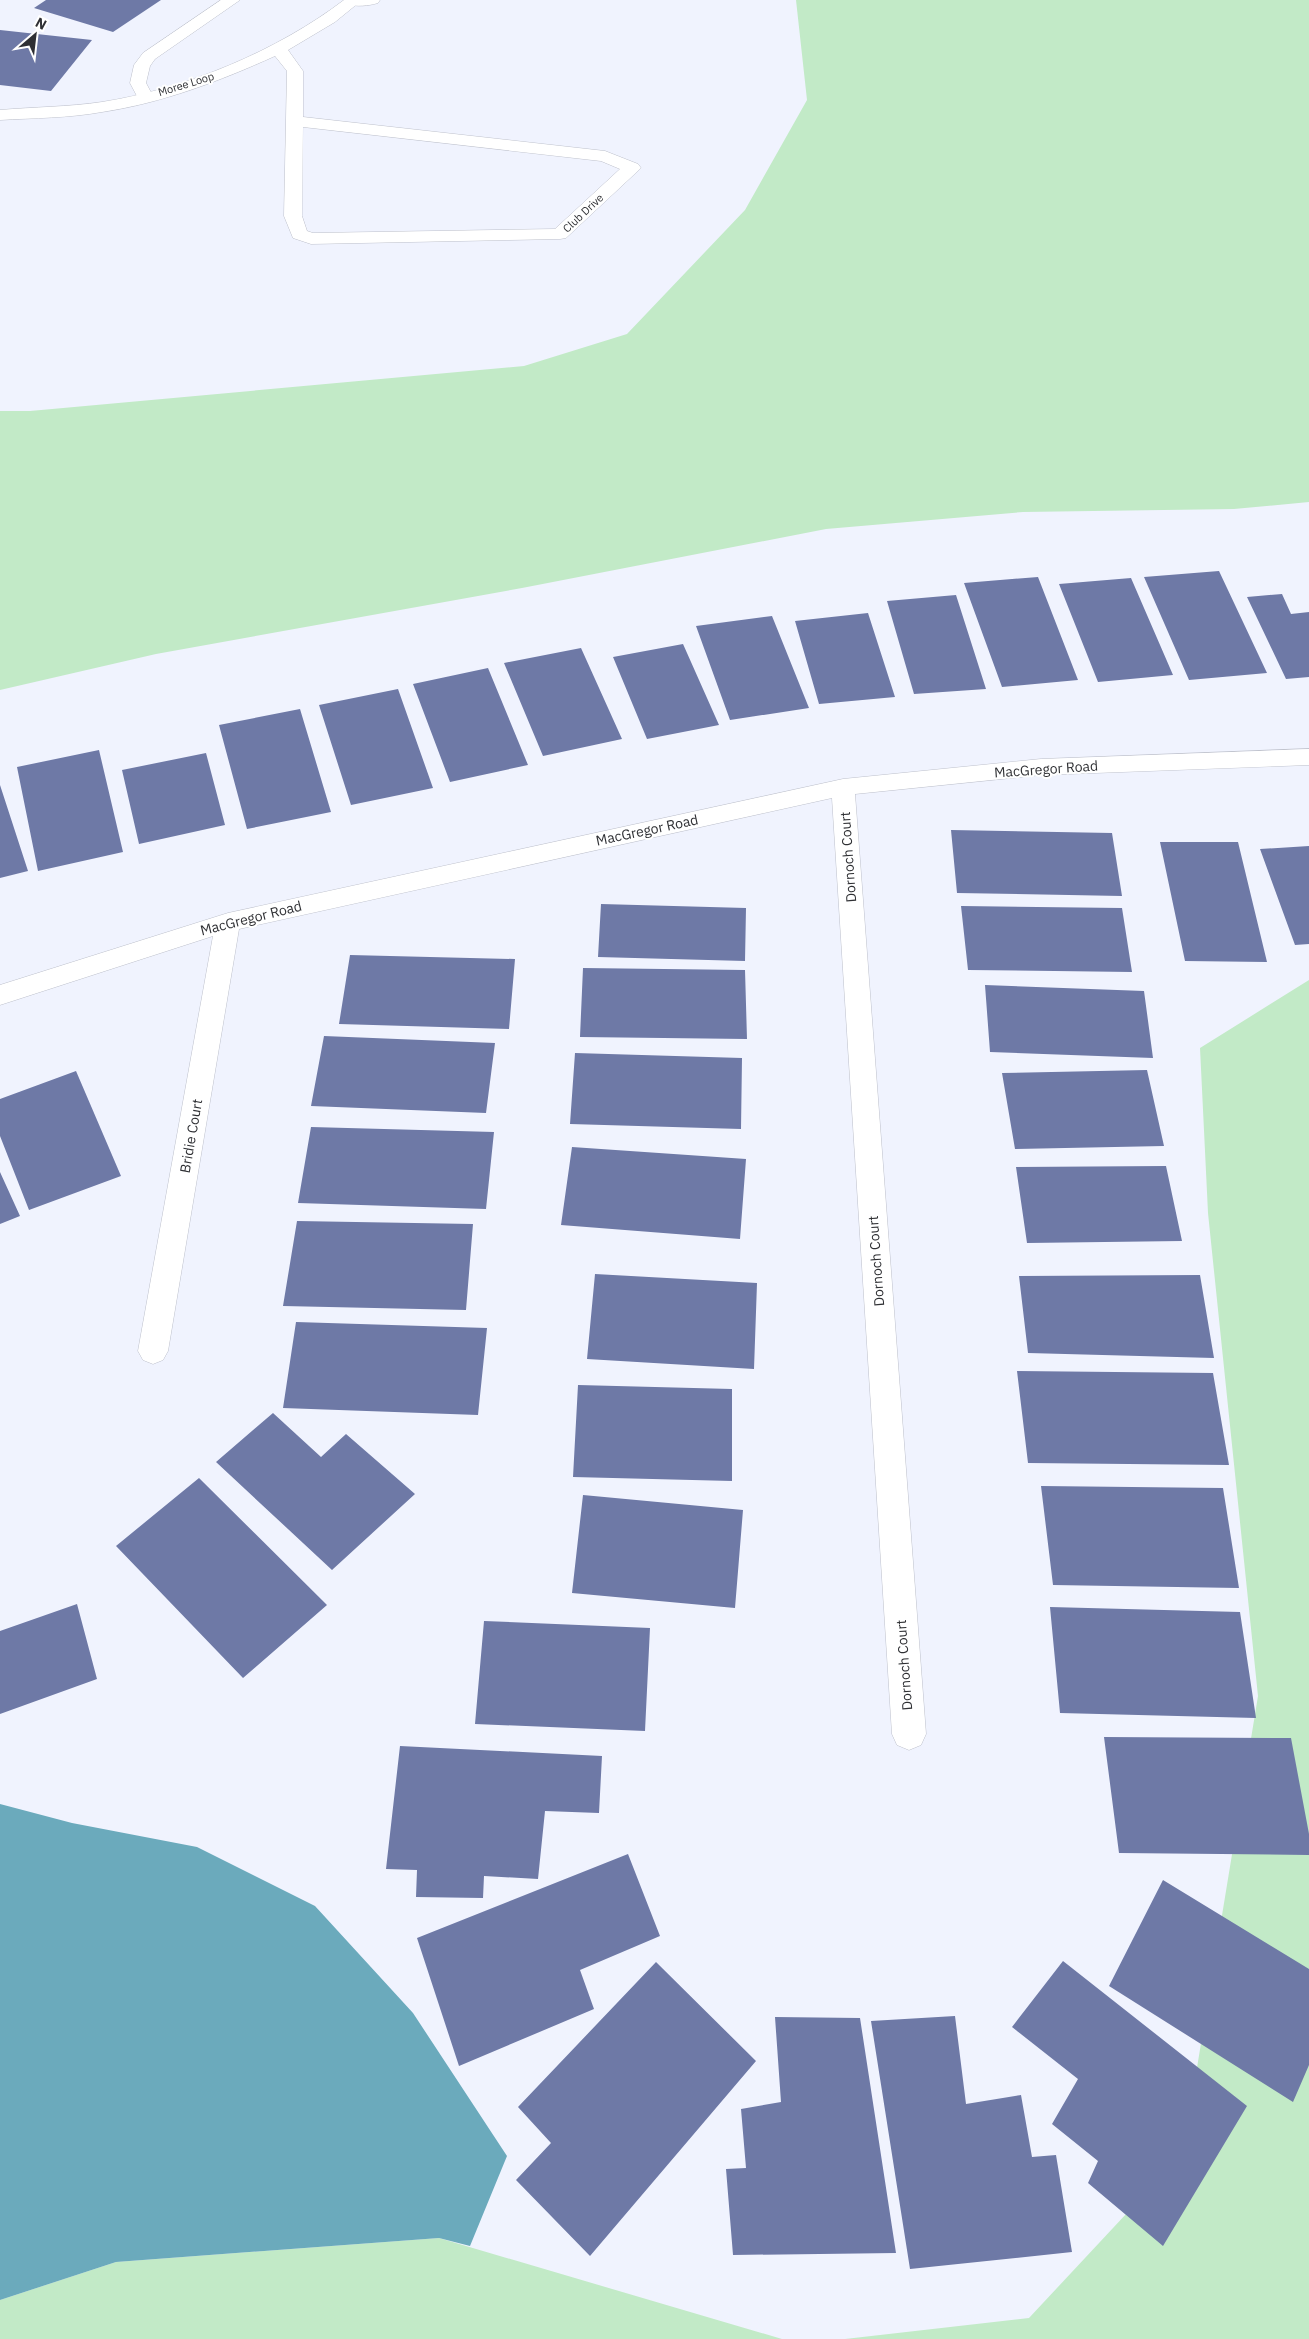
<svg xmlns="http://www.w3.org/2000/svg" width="1309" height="2339" viewBox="0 0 1309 2339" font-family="'IBM Plex Sans',sans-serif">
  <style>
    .green { fill: #c2eac7 }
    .water { fill: #6baabc }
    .building { fill: #6e79a6 }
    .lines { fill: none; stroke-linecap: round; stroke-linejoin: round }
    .lane-casing { stroke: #bdc0cb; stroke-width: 1 }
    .street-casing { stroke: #bdc0cb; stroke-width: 1 }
    .lane { fill: #fff; fill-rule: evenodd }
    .street { fill: #fff; fill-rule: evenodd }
    .labels { text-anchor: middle; stroke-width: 4; stroke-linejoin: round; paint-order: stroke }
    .far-street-label { font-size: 11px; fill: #2f3034; stroke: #fff }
    .street-label { font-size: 14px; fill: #2f3034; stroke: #fff }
  </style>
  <rect width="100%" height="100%" fill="#f0f3fe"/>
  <!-- green -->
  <path class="green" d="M796 0H1309V502L1234 509 1023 512 826 529 522 588 156 654 0 690V411H30L524 366 627 334 745 210 807 100Z
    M1309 980V2339H845L1029 2318 1183 2153 1258 1696 1208 1213 1200 1048Z
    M439 2238 782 2339H0V2300L116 2262Z"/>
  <!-- water -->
  <path class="water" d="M0 1804 72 1823 197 1847 315 1906 413 2013 507 2156 470 2246 439 2238 116 2262 0 2300Z"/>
  <!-- building -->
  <path class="building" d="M46 0H161L113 32 34 8Z
    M0 30 92 40 51 91 0 85Z
    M1219 571 1267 673 1189 680 1144 577Z
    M1038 577 1078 680 1002 687 964 583Z
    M1131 578 1173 675 1098 682 1059 584Z
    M1282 594 1291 614 1309 612V677L1286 679 1247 597Z
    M956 595 986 689 914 694 887 601Z
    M868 613 895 697 819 704 795 621Z
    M772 616 809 708 730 720 696 626Z
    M683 644 719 725 647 739 613 657Z
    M581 648 622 739 543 756 504 663Z
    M488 668 528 765 450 782 413 684Z
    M398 689 433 788 351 805 319 705Z
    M300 709 331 812 247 829 219 725Z
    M99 750 123 852 38 871 17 767Z
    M206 753 225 825 139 844 122 770Z
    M0 785 28 871 0 878Z
    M951 830 1112 833 1122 896 957 893Z
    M1160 842H1238L1267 962 1185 961Z
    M1309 846V944L1295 945 1260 849Z
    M601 904 746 908 745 961 598 957Z
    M961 906 1122 908 1132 972 968 970Z
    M350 955 515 959 509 1029 339 1024Z
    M583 968 745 970 747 1039 580 1037Z
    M985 985 1144 991 1153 1058 990 1052Z
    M324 1036 495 1043 486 1113 311 1106Z
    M575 1053 742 1058 741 1129 570 1124Z
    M1147 1070 1164 1146 1015 1149 1002 1073Z
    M76 1071 121 1176 29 1210 0 1136V1099Z
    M311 1127 494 1132 486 1209 298 1203Z
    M572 1147 746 1159 740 1239 561 1225Z
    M1166 1166 1182 1241 1027 1243 1016 1167Z
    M0 1172 20 1216 0 1224Z
    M297 1221 473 1224 466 1310 283 1306Z
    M595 1274 757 1283 754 1369 587 1359Z
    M1200 1275 1214 1358 1028 1353 1019 1276Z
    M296 1322 487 1328 478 1415 283 1408Z
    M1017 1371 1213 1373 1229 1465 1028 1463Z
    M578 1385 732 1389V1481L573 1477Z
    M273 1413 321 1457 346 1434 415 1494 332 1570 216 1462Z
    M199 1478 327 1605 243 1678 116 1546Z
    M1041 1486 1223 1488 1239 1588 1053 1585Z
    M583 1495 743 1510 735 1608 572 1593Z
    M77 1604 97 1679 0 1714V1631Z
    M1050 1607 1240 1612 1256 1718 1060 1713Z
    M484 1621 650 1628 645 1731 475 1724Z
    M1104 1737 1291 1738 1309 1834V1855L1119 1853Z
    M400 1746 602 1756 599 1813 545 1811 538 1879 484 1876 483 1898 416 1897 417 1870 386 1869Z
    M628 1854 660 1936 580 1970 594 2009 459 2066 417 1938Z
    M1163 1880 1309 1969V2065L1293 2102 1109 1986Z
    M1063 1961 1247 2106 1163 2246 1088 2183 1098 2161 1052 2124 1078 2079 1012 2027Z
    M656 1962 756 2061 590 2256 516 2180 551 2143 518 2107Z
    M955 2016 966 2104 1021 2095 1032 2157 1056 2155 1072 2252 910 2269 871 2021Z
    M775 2017 860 2018 896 2253 733 2255 726 2169 746 2168 741 2109 781 2102Z"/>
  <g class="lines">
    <defs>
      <path id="lane" d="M221 0H240L155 59 150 66 146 83 153 96 151 100H139L130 83 134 65 143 53Z
        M346 0H380L378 3C368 6 357 7 347 4Z"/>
      <path id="street" d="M344 0H362L335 22 288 50 303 71V117L605 151 638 164 641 168 566 238 560 239 311 244 293 238 284 216 287 71 275 56C220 81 162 103 102 112 69 118 34 118 0 120V110C34 107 68 107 102 102 186 89 277 51 344 0ZM303 127 601 161 620 169 555 229 313 233 307 231 302 216Z
        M1309 749V765L1041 775 855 794 926 1734 921 1745 909 1750 897 1745 892 1734 832 798 239 929 168 1351 163 1360 153 1364 143 1360 138 1351 213 936 0 1005V985L228 913 843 779 1041 759Z"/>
    </defs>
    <!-- lane casing -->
    <use href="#lane" class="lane-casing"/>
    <!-- street casing -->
    <use href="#street" class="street-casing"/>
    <!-- lane -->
    <use href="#lane" class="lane"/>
    <!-- street -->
    <use href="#street" class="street"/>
  </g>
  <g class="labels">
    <!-- far-street labels -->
    <g class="far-street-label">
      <text transform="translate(186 84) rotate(-17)" y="4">Moree Loop</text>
      <text transform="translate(583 213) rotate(-43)" y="4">Club Drive</text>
    </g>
    <!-- street labels -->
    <g class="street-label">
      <text transform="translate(1046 769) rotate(-4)" y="5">MacGregor Road</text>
      <text transform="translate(647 830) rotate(-12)" y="5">MacGregor Road</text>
      <text transform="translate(848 857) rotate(-94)" y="5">Dornoch Court</text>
      <text transform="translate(251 918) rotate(-14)" y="5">MacGregor Road</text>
      <text transform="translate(191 1136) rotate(-80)" y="5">Bridie Court</text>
      <text transform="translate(876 1261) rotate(-94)" y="5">Dornoch Court</text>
      <text transform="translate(904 1665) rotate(-94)" y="5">Dornoch Court</text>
    </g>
  </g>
  <!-- north arrow -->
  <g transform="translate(35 35) rotate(28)" stroke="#ffffff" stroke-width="4" paint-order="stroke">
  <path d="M0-4L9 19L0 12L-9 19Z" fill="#2f3034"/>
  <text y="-8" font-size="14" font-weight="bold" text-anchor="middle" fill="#2f3034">N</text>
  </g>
</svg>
